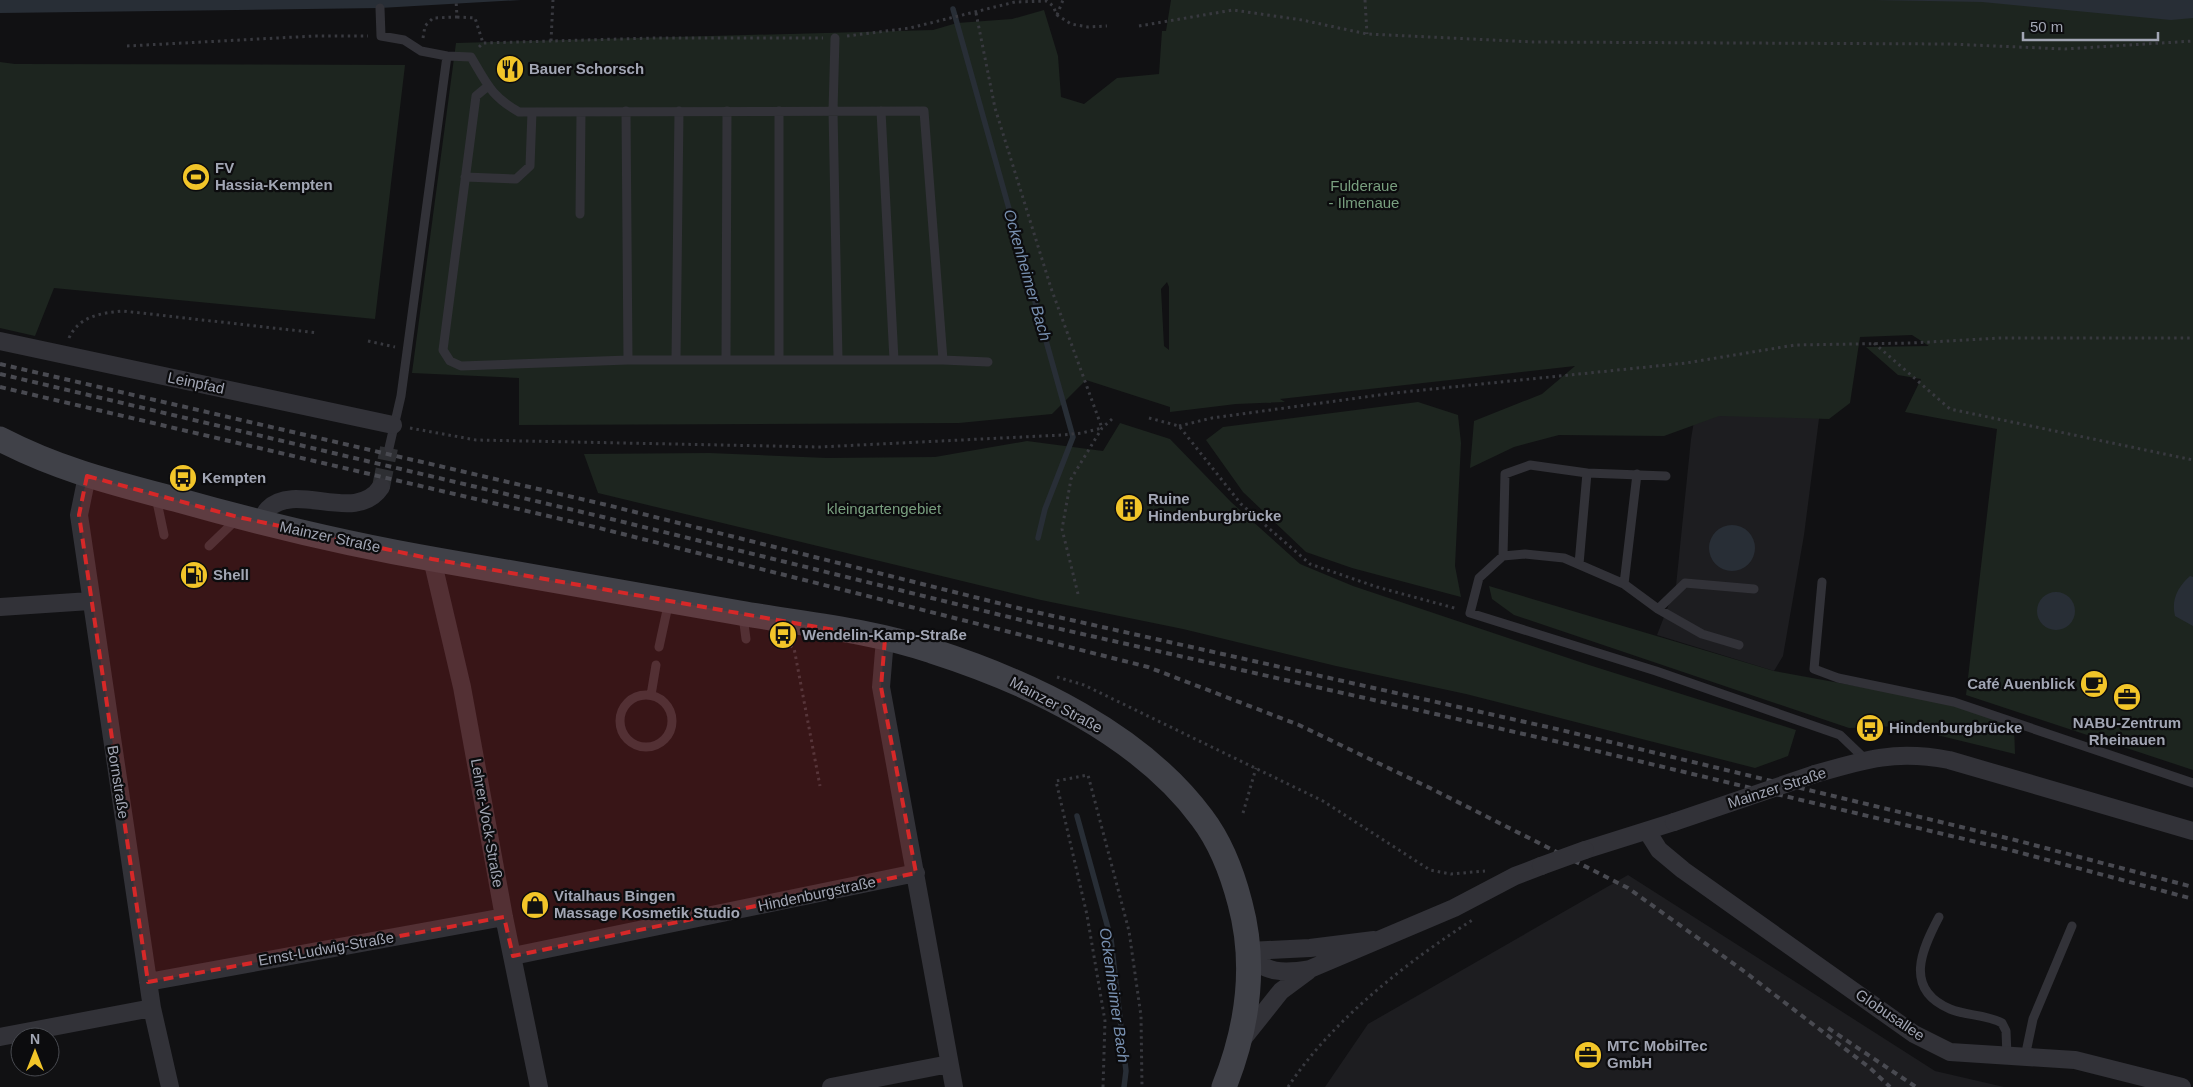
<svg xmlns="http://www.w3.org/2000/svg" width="2193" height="1087" viewBox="0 0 2193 1087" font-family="Helvetica,sans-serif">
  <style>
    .built { fill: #1d1d20 }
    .green { fill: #1d251f; fill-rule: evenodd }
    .water { fill: #282e36 }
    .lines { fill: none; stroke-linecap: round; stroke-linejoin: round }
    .stream { stroke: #282e36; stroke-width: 5.5 }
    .minor-tunnel { stroke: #2e2f33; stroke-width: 18; stroke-dasharray: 18 9; stroke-linecap: butt }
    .path { stroke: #38393f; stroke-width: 3; stroke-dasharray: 2.5 4; stroke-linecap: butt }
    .service { stroke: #323238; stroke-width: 9 }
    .minor { stroke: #323238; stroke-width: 18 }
    .secondary { stroke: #404148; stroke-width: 25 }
    .rail { stroke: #494a51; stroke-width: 4; stroke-dasharray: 6 5; stroke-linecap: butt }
    .minor-bridge { stroke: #323238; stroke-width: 18 }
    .marked { fill: #d62828; fill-opacity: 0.2; stroke: #d62828; stroke-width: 4; stroke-dasharray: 10 6; stroke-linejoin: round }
    .labels { text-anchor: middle; stroke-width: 4.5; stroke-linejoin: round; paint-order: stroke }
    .poi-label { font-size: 15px; font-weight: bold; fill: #a2a6b4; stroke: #0c0c0e; text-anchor: start }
    .park-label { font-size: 15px; fill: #799f7f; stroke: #0c0c0e }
    .street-label { font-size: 15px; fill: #a2a6b4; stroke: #0c0c0e }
    .water-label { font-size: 16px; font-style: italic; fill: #7890b0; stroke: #0c0c0e }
  </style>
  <rect width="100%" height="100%" fill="#111113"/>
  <!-- built -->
  <path class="built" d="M1697 403 1820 411 1804 535 1783 656 1774 671 1657 635 1676 586 1691 439Z
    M1628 875 1935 1071 2004 1087H1325L1368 1024Z"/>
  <!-- green -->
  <path class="green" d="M1171 0H2193V770L1966 695 1997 429 1905 412 1921 379 1898 375 1866 347 1929 346 1912 335 1860 337 1850 403 1829 419 1719 416 1664 436 1559 435 1514 447 1470 468 1474 421 1542 394 1575 366 1280 399 1285 402 1236 404 1170 412V407L1086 380 1052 414 959 423 519 425V378L412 373 456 43 933 30 957 23 1012 19 1044 10 1058 56 1061 97 1084 104 1117 78 1159 74 1162 31H1166ZM1167 282 1169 287V350L1164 346 1161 289Z
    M0 62 15 64 405 65 375 319 54 288 35 336 0 328Z
    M1418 402 1458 415 1461 443 1455 566 1461 597 1352 568 1306 552 1243 492 1206 440 1223 427Z
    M1120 423 1170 439 1231 502 1300 564 1353 586 1589 665 1796 730 1788 756 1755 768 1466 694 1336 666 1183 629 1041 600 598 493 584 454 709 453 827 458 935 457 1027 441 1103 451Z
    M1489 586 1774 671 1949 703 2014 726 2015 754 1900 726 1849 728 1514 615 1492 599Z"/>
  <!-- water -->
  <path class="water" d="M0 0H521L380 8 0 13Z
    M1873 0H2193V18L2171 20 1982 2Z
    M1709 548a23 23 0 1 1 46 0a23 23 0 1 1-46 0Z
    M2190 576 2193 577V626L2175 616C2171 599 2178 587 2190 576Z
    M2037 611a19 19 0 1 1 38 0a19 19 0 1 1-38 0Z"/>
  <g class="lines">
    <!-- stream -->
    <path class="stream" d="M953 9 1073 437 1045 509 1038 538
      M1077 816 1111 939 1126 1071 1124 1087"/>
    <!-- minor-tunnel -->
    <path class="minor-tunnel" d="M381 487 389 448"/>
    <!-- path -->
    <path class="path" d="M1365 0 1367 34
      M976 13 995 108 1051 288 1102 428
      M1057 15 1063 0
      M457 17 475 18 483 43
      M1139 26 1233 10 1302 20 1367 34 1534 42 1949 44 2065 49 2193 41
      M847 36 910 28 1015 2 1047 1 1053 6 1057 15 1071 24 1088 27 1107 26
      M423 38 425 26 433 18 457 17 456 0
      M551 41 553 0
      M127 46 315 36H368
      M479 47 483 43 654 38H823
      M69 338C79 316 101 313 123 311L318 333
      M368 341 395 347
      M1874 343 1950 409 2193 460
      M1149 418 1179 426 1241 504 1310 564 1377 587 1458 609
      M1179 426 1212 418 1394 393 1686 363 1795 345 1912 343 2000 338H2193
      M410 428 476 440 819 447 1063 435 1082 433 1102 428
      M1078 594 1062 529 1071 479 1102 428 1112 419
      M785 642 794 648 820 786
      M1057 677 1084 685 1323 801 1430 870 1451 874 1485 871
      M1243 813 1256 768
      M1103 1087 1105 1021 1087 915 1056 781 1088 775 1129 931 1141 1016 1142 1087
      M1288 1087C1331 1021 1408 961 1474 919"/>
    <!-- service -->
    <path class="service" d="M380 8 381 36 404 40 421 51 447 56 471 57C487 84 491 96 519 112L924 111 943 360H628L461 366 450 361 443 350 476 96 488 86
      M835 38 833 111 838 360
      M626 111 628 360
      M779 111V360
      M881 111 894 360
      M465 177 516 179 530 166 532 112
      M580 214 581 112
      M676 360 679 111
      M726 360 727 111
      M943 360 988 362
      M389 448 401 396 447 56
      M1587 473 1666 476
      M156 497 164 535
      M209 546 236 520
      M1503 556 1505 474 1530 465 1587 473 1579 564
      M1822 582 1814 669 1838 678 1954 702 2193 783
      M1624 584 1637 474
      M1658 609 1685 583 1754 589
      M743 616 746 639
      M1739 645 1702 634 1658 609 1624 584 1564 558 1525 554 1503 556 1479 578 1470 613 1656 671 1840 735 1865 759
      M659 647 669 601
      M620 721a26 26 0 1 1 52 0a26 26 0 1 1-52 0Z
      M651 695 656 665
      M1939 917C1922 949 1903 989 1950 1009 1966 1016 1986 1014 2002 1023L2006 1031 2007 1056
      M2025 1057 2033 1019 2072 926"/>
    <!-- minor -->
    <path class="minor" d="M0 341 393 425
      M87 476 79 515 152 1008 170 1087
      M260 522C263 518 265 512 268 509 296 481 356 525 381 487
      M432 559 462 687 504 917 539 1087
      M0 607 90 601
      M885 639 881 687 954 1087
      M1815 774C1866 759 1896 750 1949 760L2193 831
      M1647 831 1659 850 1683 870 1914 1034 1950 1052 2075 1060 2182 1087
      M1585 850 1674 822
      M1374 940 1310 948 1249 951C1261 975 1287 973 1310 969L1454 908 1515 876 1541 866
      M513 956 916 873
      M148 982 504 917
      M0 1037 152 1008
      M1242 1040 1281 991 1308 971
      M831 1087 949 1064"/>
    <!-- secondary -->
    <path class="secondary" d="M0 439C60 470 114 483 178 500 263 524 350 545 438 560 538 578 639 595 740 613 803 624 871 630 932 651 1029 682 1140 734 1202 818 1221 843 1232 872 1240 903 1257 966 1248 1027 1224 1087"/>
    <!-- rail -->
    <path class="rail" d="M0 364 607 505 1022 609 1561 730 2015 840 2193 887
      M0 374 603 517 1025 621 1559 742 2014 851 2193 899
      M0 387 599 528 1148 667 1299 725 1430 788 1628 888 1741 969 1870 1068 1890 1087
      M1828 1028 1916 1087"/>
    <!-- minor-bridge -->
    <path class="minor-bridge" d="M1674 822 1815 774
      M1541 866 1585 850"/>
  </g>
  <!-- marked area -->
  <path class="marked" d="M87 476 238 517 432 559 885 639 881 687 916 873 513 956 504 917 148 982 79 515Z"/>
  <!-- icons -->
  <defs>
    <symbol id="restaurant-disc" viewBox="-11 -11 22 22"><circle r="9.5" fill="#f2c529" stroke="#0c0c0e"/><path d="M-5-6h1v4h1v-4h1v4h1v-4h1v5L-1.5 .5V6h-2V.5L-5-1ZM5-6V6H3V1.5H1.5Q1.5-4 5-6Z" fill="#111"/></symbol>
    <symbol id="stadium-disc" viewBox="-11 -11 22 22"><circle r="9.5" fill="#f2c529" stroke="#0c0c0e"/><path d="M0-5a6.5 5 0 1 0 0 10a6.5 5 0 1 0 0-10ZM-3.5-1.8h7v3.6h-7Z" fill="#111"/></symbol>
    <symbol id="bus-disc" viewBox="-11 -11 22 22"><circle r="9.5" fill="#f2c529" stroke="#0c0c0e"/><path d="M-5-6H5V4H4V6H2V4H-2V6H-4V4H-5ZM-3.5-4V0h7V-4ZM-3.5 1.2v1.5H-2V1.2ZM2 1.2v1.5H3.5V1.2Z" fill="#111"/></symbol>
    <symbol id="building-disc" viewBox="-11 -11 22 22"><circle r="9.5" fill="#f2c529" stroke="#0c0c0e"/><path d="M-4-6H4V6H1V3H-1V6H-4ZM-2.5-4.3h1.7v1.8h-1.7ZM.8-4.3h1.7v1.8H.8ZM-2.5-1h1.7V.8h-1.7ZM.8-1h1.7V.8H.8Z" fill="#111"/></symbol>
    <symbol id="fuel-disc" viewBox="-11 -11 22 22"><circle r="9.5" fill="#f2c529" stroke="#0c0c0e"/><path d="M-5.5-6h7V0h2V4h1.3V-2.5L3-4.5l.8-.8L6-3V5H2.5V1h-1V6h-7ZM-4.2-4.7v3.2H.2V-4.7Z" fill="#111"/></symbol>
    <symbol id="cafe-disc" viewBox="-11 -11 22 22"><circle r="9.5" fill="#f2c529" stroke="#0c0c0e"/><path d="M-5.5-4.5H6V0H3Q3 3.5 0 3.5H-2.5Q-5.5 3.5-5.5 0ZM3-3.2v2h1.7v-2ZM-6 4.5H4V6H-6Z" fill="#111"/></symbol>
    <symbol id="office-disc" viewBox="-11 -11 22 22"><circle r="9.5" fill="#f2c529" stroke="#0c0c0e"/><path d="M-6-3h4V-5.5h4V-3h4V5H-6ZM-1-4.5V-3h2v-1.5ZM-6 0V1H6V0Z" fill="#111"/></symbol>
    <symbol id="shop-disc" viewBox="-11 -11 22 22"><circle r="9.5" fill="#f2c529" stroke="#0c0c0e"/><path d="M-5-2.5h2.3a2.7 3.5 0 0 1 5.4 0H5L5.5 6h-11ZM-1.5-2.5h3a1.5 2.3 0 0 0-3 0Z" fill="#111"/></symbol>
  </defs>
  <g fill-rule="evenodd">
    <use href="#restaurant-disc" x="494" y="53" width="32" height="32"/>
    <use href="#stadium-disc" x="180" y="161" width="32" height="32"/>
    <use href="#bus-disc" x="167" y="462" width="32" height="32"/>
    <use href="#building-disc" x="1113" y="492" width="32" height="32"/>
    <use href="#fuel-disc" x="178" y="559" width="32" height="32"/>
    <use href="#bus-disc" x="767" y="619" width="32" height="32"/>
    <use href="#cafe-disc" x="2078" y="668" width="32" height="32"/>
    <use href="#office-disc" x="2111" y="681" width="32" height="32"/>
    <use href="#bus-disc" x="1854" y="712" width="32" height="32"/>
    <use href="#shop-disc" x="519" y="889" width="32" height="32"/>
    <use href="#office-disc" x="1572" y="1039" width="32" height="32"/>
  </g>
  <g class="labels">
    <!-- poi labels -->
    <g class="poi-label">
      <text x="529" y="74">Bauer Schorsch</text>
      <text x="215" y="173">FV<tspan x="215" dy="17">Hassia-Kempten</tspan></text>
      <text x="202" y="483">Kempten</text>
      <text x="1148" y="504">Ruine<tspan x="1148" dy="17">Hindenburgbrücke</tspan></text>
      <text x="213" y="580">Shell</text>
      <text x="802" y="640">Wendelin-Kamp-Straße</text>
      <text x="2075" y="689" text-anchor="end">Café Auenblick</text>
      <text x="2127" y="728" text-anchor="middle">NABU-Zentrum<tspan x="2127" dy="17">Rheinauen</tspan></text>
      <text x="1889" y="733">Hindenburgbrücke</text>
      <text x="554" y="901">Vitalhaus Bingen<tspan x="554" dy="17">Massage Kosmetik Studio</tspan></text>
      <text x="1607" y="1051">MTC MobilTec<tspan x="1607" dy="17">GmbH</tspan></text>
    </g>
    <!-- park labels -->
    <g class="park-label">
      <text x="1364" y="191">Fulderaue<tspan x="1364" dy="17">- Ilmenaue</tspan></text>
      <text x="884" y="514">kleingartengebiet</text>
    </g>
    <!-- street labels -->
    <g class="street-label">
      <text transform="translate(196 383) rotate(12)" y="5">Leinpfad</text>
      <text transform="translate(330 537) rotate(12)" y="5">Mainzer Straße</text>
      <text transform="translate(1056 705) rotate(28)" y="5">Mainzer Straße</text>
      <text transform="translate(118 782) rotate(81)" y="5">Bornstraße</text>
      <text transform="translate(1777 788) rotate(-18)" y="5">Mainzer Straße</text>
      <text transform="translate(487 823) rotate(80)" y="5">Lehrer-Vock-Straße</text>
      <text transform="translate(817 894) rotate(-12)" y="5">Hindenburgstraße</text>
      <text transform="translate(326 949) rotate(-10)" y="5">Ernst-Ludwig-Straße</text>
      <text transform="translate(1890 1015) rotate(34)" y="5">Globusallee</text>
    </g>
    <!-- water labels -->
    <g class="water-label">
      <text transform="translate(1028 275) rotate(74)" y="6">Ockenheimer Bach</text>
      <text transform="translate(1115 995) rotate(82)" y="6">Ockenheimer Bach</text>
    </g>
  </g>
  <!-- north arrow -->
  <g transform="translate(35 1052)"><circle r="24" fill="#0c0c0e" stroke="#484a50"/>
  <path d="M0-4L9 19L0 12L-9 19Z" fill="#f2c529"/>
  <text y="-8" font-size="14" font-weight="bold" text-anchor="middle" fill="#a2a6b4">N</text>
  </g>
  <!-- scale -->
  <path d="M2023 32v8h135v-8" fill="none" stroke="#a2a6b4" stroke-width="2.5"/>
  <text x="2030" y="32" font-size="15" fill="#a2a6b4" stroke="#0c0c0e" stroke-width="4" paint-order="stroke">50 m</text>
</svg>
